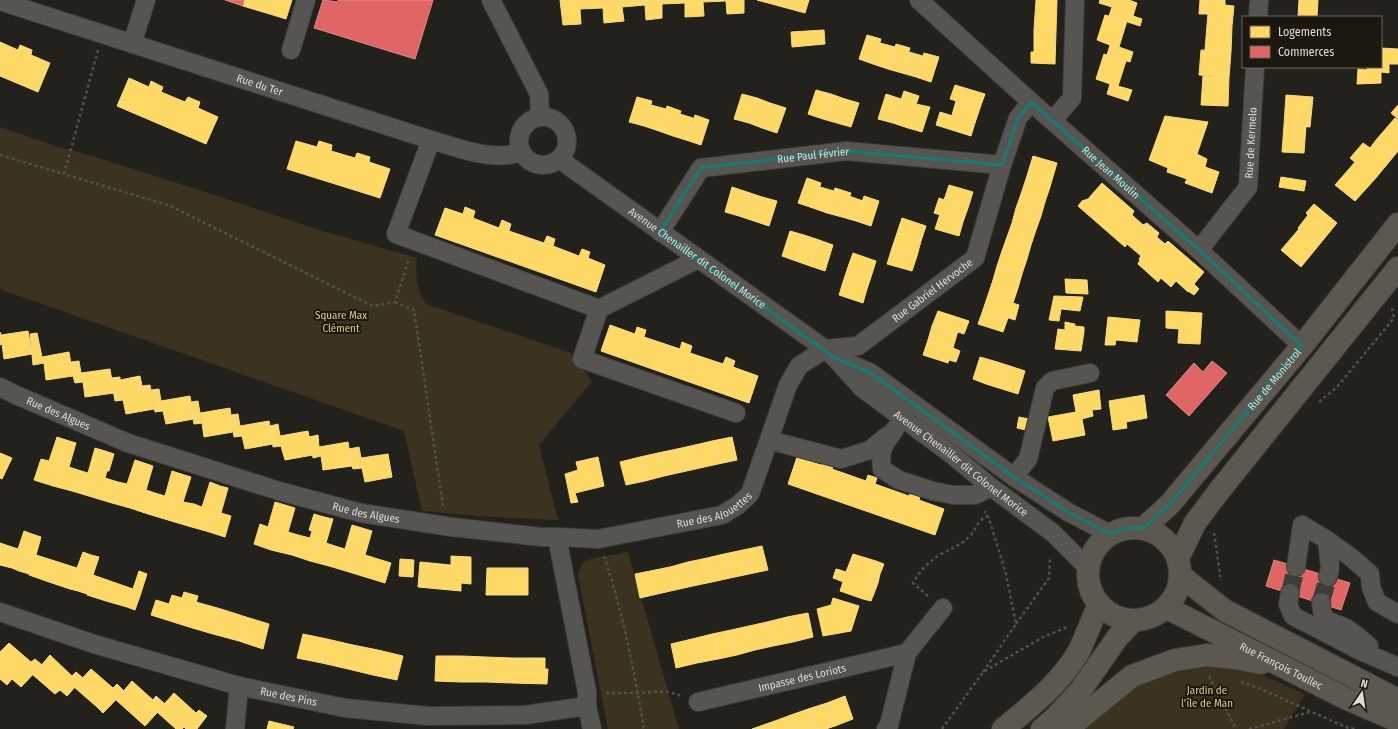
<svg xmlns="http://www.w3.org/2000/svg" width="1398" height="729" viewBox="0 0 1398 729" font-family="'Fira Sans Condensed',sans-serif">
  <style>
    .green { fill: #3b331f }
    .homes { fill: #ffd966; stroke: #f5da87 }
    .shops { fill: #e06666; stroke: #df8987 }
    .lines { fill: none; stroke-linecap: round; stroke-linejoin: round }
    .minor-tunnel { stroke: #3e3d37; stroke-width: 18; stroke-dasharray: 18 9; stroke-linecap: butt }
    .minor-casing { stroke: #3d3c37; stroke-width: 20 }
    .major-casing { stroke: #3d3c37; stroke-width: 24 }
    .path { stroke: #52514e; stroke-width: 2.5; stroke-dasharray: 3 3; stroke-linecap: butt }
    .minor { stroke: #575551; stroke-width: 18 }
    .major { stroke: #5b584f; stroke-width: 22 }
    .marked { fill: none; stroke: #197b73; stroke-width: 3; stroke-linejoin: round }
    .labels { text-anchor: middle; stroke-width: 4; stroke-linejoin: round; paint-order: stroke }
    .street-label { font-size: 11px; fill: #dedcd5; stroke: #1c180f }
    .park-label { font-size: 11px; fill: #dfc88c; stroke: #1c180f }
  </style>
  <rect width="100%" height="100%" fill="#22211b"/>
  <!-- green -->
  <path class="green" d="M0 127 58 147 76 151 224 198 316 229 417 258C415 276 416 289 426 304L571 353 592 381 539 445 558 520 492 517 422 511 404 431 2 290 0 288Z
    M628 552 679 729H608L578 575 583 562 594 558Z
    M1186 663 1244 667 1305 694 1284 729H1076L1130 684Z"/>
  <!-- homes -->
  <path class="homes" d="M244 0H292L286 19 243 6Z
    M560 0H744V13L727 14 726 1 703 2 704 16 685 17V3L662 4V18L646 20 645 5 622 7 624 21 604 23 603 8 580 9 581 24 563 25Z
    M757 0H809L805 13Z
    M1036 0H1057L1056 32 1034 30Z
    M1100 0H1129L1137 3 1133 16 1142 19 1140 26 1109 16 1112 7 1099 3Z
    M1200 0H1225V5L1234 6 1232 26 1207 25 1208 14H1199Z
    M1299 0H1318L1317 17H1298Z
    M1105 15 1127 21 1119 47 1133 52 1130 62 1107 55 1110 45 1097 40Z
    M1207 25 1232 26 1231 52 1205 50Z
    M824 30 825 44 792 47 791 32Z
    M1034 30 1056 32 1055 64 1031 63V52H1034Z
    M867 35 881 39 873 64 859 59Z
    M0 42 18 50 20 45 32 50 31 55 50 63 38 92 0 76Z
    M880 43 895 47 888 69 873 64Z
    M896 44 910 48 902 73 888 69Z
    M1381 48 1398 49V64H1389V73L1381 72V83L1357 84 1358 69 1367 70V67H1381Z
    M1201 50 1231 52 1229 77 1199 75Z
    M909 52 923 56 916 77 902 73Z
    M924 53 939 57 931 82 916 77Z
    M1104 54 1126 61 1118 86 1132 90 1128 101 1107 94 1110 84 1096 79Z
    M1203 76 1229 77 1228 106 1201 105Z
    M129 78 149 87 151 81 163 87 161 92 185 102 188 97 200 102 198 108 218 117 206 144 117 106Z
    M955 85 985 94 980 108 950 99Z
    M816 90 831 94 823 119 808 114Z
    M904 91 919 96 908 128 893 123Z
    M742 94 757 98 749 123 734 119Z
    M831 94 845 99 837 123 823 119Z
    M886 94 901 99 893 123 878 119Z
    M1286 95 1313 97 1310 127 1284 125Z
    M637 97 652 101 644 126 629 122Z
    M757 98 770 103 762 128 749 123Z
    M845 99 859 103 851 127 837 123Z
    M956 101 980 108 975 123 952 115Z
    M770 103 786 108 777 133 762 128Z
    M916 104 930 107 922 132 908 128Z
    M651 105 666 109 659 131 644 126Z
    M1398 105V119L1391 113Z
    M667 106 681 111 673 136 659 131Z
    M940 112 975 123 971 136 936 125Z
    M680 114 693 118 686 140 673 136Z
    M695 115 709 120 701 145 686 140Z
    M1165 116 1208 122 1197 154 1207 159 1205 167 1219 172 1212 193 1185 183 1187 179 1167 172 1168 168 1149 160Z
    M1395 118 1398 120V151L1394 156 1376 140Z
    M1284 125 1306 126 1304 153 1282 152Z
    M1376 140 1394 156 1375 179 1350 158 1363 143 1370 148Z
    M296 141 317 147 319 141 332 145 331 151 355 158 357 153 370 157 369 162 390 169 380 198 287 169Z
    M1033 156 1057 163 1050 187 1026 179Z
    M1355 162 1375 179 1355 201 1335 185Z
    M1281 177 1306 181 1304 191 1279 187Z
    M807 178 821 183 813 208 798 203Z
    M1026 179 1050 187 1045 202 1021 194Z
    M1102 183 1134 211 1132 215 1143 225 1165 244 1168 241 1204 272 1194 284 1199 289 1194 295 1188 291V292L1176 281 1171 287 1139 259 1141 256 1127 244 1125 247 1078 206 1082 201 1088 199Z
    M949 185 973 192 968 208 944 200Z
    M732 187 747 192 739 216 725 212Z
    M820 187 834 191 827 213 813 208Z
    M835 188 851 193 842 217 827 213Z
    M747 192 762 197 754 221 739 216Z
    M1021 194 1045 202 1041 216 1016 208Z
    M849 196 863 201 856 221 842 217Z
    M864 196 879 201 871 226 856 221Z
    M762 197 777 201 769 226 754 221Z
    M939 198 968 208 963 222 934 213Z
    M1314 204 1337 223 1319 245 1298 228 1308 215 1306 213Z
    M465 207 475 211 473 218 499 228 502 220 511 224 509 231 544 243 547 236 555 239 553 246 579 256 582 249 590 252 588 258 605 265 596 292 435 235 445 208 463 214Z
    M1016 208 1041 216 1036 230 1012 223Z
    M940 214 963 222 959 236 935 229Z
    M902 218 926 226 921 241 897 233Z
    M1012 223 1036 230 1031 245 1007 237Z
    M1147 223 1159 233 1157 237 1143 225Z
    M1299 229 1319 245 1301 267 1281 250Z
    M790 231 804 235 796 261 782 256Z
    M897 233 921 241 917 256 892 248Z
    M804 235 819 240 810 266 796 261Z
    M1007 237 1031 245 1027 259 1002 251Z
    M819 240 833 245 825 271 810 266Z
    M892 248 917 256 912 271 887 264Z
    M1002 251 1027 259 1022 274 997 266Z
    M853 253 876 261 872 274 848 267Z
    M1140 260 1161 278 1158 282 1138 264Z
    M997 266 1022 274 1018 288 993 280Z
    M848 267 872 274 867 289 843 282Z
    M1065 279 1087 280 1088 294 1066 293Z
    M993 280 1018 288 1013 303 988 295Z
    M843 282 867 289 863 303 839 295Z
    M988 295 1019 305 1015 320 983 310Z
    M1054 296 1083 297 1080 311 1061 309 1059 321 1049 320Z
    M983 310 1008 318 1003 332 978 324Z
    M938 311 969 321 964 334 958 332 957 334 932 326Z
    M1166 311 1202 313 1200 344 1178 343 1179 329 1166 328Z
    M1108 317 1140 320 1137 342 1116 340 1115 345H1105Z
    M1065 322 1075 324 1074 331 1084 332 1081 351 1055 349 1058 329 1065 330Z
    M610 325 635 334 637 327 646 330 644 337 680 349 682 342 692 346 690 353 723 364 726 357 735 361 733 367 758 376 749 403 601 351Z
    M932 326 957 334 953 348 928 340Z
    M1075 326 1084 327V332L1074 331Z
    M28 331 32 354 4 359 2 344 0 345V332L1 335Z
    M37 333 42 357 69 352 73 376 46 380 44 363 33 365 30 334Z
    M928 340 953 348 948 363 923 355Z
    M953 348 960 351 956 362 949 360Z
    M980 357 994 361 986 384 973 379Z
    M79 361 81 373 110 369 114 393 85 397 83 382 75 383 73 376 71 362Z
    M994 361 1010 366 1002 389 986 384Z
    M1010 366 1025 371 1018 394 1002 389Z
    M140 376 142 386 150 385 154 409 126 414 123 400 115 401 111 378 120 377V380Z
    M159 389 161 401 190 396 194 419 166 424 163 411 155 412 151 390Z
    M1099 390 1101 409 1092 410 1093 416 1082 419 1085 435 1053 441 1048 417 1076 412 1073 395Z
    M1144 395 1147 418 1126 422 1127 428 1113 430 1109 401Z
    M198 401 200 413 230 408 233 432 204 437 202 423 194 424 191 402Z
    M238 414 240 426 269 421 273 444 245 449 242 436 234 437 231 415Z
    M1019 417 1029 419 1026 430 1017 428Z
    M278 424 280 436 308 431 313 455 285 460 281 446 273 447 270 426Z
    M318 435 319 447 348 442 352 466 323 470 321 456 313 458 309 437Z
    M57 437 66 440 53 486 34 480 41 459 49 461Z
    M732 437 737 460 718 464 712 441Z
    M66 440 76 443 69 467 78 470 72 491 53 486Z
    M712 441 718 464 700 468 695 445Z
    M695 445 700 468 682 472 677 449Z
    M359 447 361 458 388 454 392 477 365 482 362 468 353 469 352 466 349 449Z
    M95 448 105 451 92 497 72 491 78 470 88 473Z
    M677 449 682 472 664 476 658 453Z
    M105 451 114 454 109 471H107L105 478 118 482 112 503 92 497Z
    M0 453 12 458 2 479 0 478Z
    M658 453 664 476 645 481 640 457Z
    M598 457 604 486 575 493 578 502 571 503 565 474 578 470 576 462Z
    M640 457 645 481 626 485 620 462Z
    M797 457 821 465 824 459 834 463 832 469 866 481 868 475 877 478 875 484 909 496 912 489 921 493 919 500 944 509 935 535 788 484Z
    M135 460 144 463 130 508 112 503 118 482 127 484Z
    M144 463 153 466 146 490 155 493 148 514 130 508Z
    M172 471 181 474 168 520 148 514 155 493 165 496Z
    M181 474 191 477 183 502 194 504 188 526 168 520Z
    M210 482 220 486 206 531 188 526 194 504 202 507Z
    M220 486 228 488 221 513 231 516 225 537 206 531Z
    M275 502 285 505 271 550 254 544 260 524 268 527Z
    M285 505 295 508 288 532 298 535 292 555 271 550Z
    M314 514 324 517 310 561 292 555 298 535 310 538 312 531 309 530Z
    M324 517 333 519 326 543 335 546 329 566 310 561Z
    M352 525 362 528 349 572 329 566 335 546 345 549Z
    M362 528 372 531 365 555 391 563 385 583 349 572Z
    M24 531 32 534 25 556 17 553 12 568 0 565V543L18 549Z
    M32 534 41 537 36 555 55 561 49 582 29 575 34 559 25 556Z
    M762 546 768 570 749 574 743 550Z
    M743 550 749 574 730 578 724 554Z
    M83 552 91 555 83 577 75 574 70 589 49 582 55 561 77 568Z
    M17 553 25 556 19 571 12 568Z
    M724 554 730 578 712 582 707 558Z
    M853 554 876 561 872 572 880 574 878 583 846 572Z
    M91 555 99 557 93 575 113 582 106 601 87 595 92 580 83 577Z
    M25 556 34 559 29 574 19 571Z
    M451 556 471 557V584L461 583V591L418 587 420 562 451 565Z
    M707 558 712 582 693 586 688 562Z
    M400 559 414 560 413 577 399 576Z
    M876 561 884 564 880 574 872 572Z
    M688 562 693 586 675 590 670 567Z
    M670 567 675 590 640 598 635 574Z
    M487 568H528V595H486Z
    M836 569 840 570 836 579 833 578Z
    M840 570 878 583 875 591 867 588 863 599 840 591 843 582 836 579Z
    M139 571 147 574 140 596 131 593 127 607 106 601 113 582 133 589Z
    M75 574 83 577 78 591 70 589Z
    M83 577 92 580 87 594 78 591Z
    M867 588 875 591 871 601 863 599Z
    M184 592 198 596 189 627 151 615 156 600 169 604 172 595 182 598Z
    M131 593 140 596 135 610 127 607Z
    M833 598 859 606 851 631 823 636 817 609 831 605Z
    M196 602 221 609 213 634 189 627Z
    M221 609 246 617 239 641 213 634Z
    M808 613 813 637 793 642 787 617Z
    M246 617 269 624 263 649 239 641Z
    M787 617 793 642 773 646 767 622Z
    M767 622 773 646 755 650 749 626Z
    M749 626 755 650 737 655 731 630Z
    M731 630 737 655 718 659 712 634Z
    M303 634 327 639 322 663 297 658Z
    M712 634 718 659 697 663 692 639Z
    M327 639 353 645 348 669 322 663Z
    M692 639 697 663 676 668 671 644Z
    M9 643 31 662 35 659 42 665 21 687 12 679 7 685 0 679V652Z
    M353 645 378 650 373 675 348 669Z
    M378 650 403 656 397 680 373 675Z
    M50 655 72 676 76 672 83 678 67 696 60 690 55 694 33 675Z
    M436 656H461L460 682 435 681Z
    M461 656 486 657V682H460Z
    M486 657 512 658V683L486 682Z
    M512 658H545V669H548L547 684 512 683Z
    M91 669 113 688 117 684 124 691 108 708 101 702 97 707 74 687Z
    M132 681 153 700 156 696 165 704 145 726 116 700Z
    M174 693 196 713 199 710 207 716 197 729H186L184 727 182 729H176L157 712Z
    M845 696 853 719 835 726 827 703Z
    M101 702 108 708 103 713 97 707Z
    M827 703 835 726 826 729H816L808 709Z
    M808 709 816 729H796L791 715Z
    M791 715 796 729H774L772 722Z
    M269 721 294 727 293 729H267Z
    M772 722 774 729H752Z"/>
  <!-- shops -->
  <path class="shops" d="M225 0H244L243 6Z
    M323 0 338 2V0H433L415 59 314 28Z
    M1212 361 1227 373 1189 416 1166 395 1194 363 1203 372Z
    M1274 560 1350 583 1341 610 1266 586Z"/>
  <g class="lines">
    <!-- minor-tunnel -->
    <path class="minor-tunnel" d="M1290 593 1296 567
      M1321 602 1328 577"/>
    <defs>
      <g id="minor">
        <path d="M491 0 539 94 540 116"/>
        <path id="s1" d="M919 0 1031 102 1199 250 1302 346"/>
        <path id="s2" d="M0 1 431 140C459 148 492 162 520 152"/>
        <path d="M1258 17 1259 0"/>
        <path d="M132 44 146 0"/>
        <path d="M291 50 306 0"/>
        <circle cx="543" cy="141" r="24"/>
        <path d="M1053 120 1072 98 1075 0"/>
        <path d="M431 140 396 234 599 309 698 259"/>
        <path id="s3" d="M559 159 825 349 835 358 862 388 951 454 991 487 1053 533 1088 568"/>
        <path id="s4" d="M660 232 701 168 846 151 1002 165"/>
        <path id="s5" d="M1199 250 1248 187 1255 67"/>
        <path d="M599 309 582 359 736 413"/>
        <path d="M841 360 871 373 1014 477 1068 512 1110 534"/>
        <path id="s6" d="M0 387 16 395 128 443 279 491 361 513 452 527 541 537H557L587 692V706L592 729"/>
        <path d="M895 429C884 445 879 448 882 469L899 480 933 491 953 495H975L991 487"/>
        <path d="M769 440 841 459 870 450 887 436"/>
        <path d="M1014 477 1028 459 1045 388 1052 381 1090 373"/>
        <path id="s7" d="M557 537 598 539 722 515 738 505 750 494 788 385 799 366 825 349 858 346 975 258 1002 165 1018 118 1031 102"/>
        <path d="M1327 540 1352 558 1370 574 1371 587 1377 602 1398 614"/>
        <path d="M1296 567 1302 525 1327 540 1330 568 1328 577"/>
        <path d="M1290 593 1288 604 1293 616 1363 652 1398 667"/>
        <path d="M1321 602C1322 625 1331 620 1346 628 1354 633 1362 640 1369 646"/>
        <path id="s8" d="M0 612 94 644 239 686 345 708 428 716 525 715 587 706"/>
        <path id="s9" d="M698 702 907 653"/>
        <path d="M235 729 239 686"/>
        <path d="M886 729 889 725 907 653 943 608"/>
      </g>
      <g id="major">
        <circle cx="1134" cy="574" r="46"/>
        <path id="s10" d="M1144 528 1170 504 1302 346 1398 224"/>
        <path d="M1178 558 1195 523 1219 491 1398 268"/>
        <path d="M1180 575 1224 610 1398 700"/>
        <path id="s11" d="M1167 608 1347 699 1398 721"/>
        <path d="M1003 729C1031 706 1061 683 1079 651 1086 636 1092 620 1098 606"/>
        <path d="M1042 729 1056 717 1080 691 1117 638 1134 620"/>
        <path d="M1067 729 1132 676 1175 660 1207 655 1235 658 1261 663"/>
      </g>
    </defs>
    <!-- minor casing -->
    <use href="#minor" class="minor-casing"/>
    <!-- major casing -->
    <use href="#major" class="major-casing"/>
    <!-- path -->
    <path class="path" d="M98 50 64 174 168 205 373 306 395 302 409 259
      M0 155 64 174
      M395 302 414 310 443 506
      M1319 402 1337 387 1394 318 1392 308
      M1214 533 1221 581
      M604 556C623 612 634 671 644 729
      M928 596 913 583C920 570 930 560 943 553 953 548 962 544 970 536 977 528 977 520 988 516
      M1016 624 1049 578 1050 557
      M983 672 1016 624 1006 574 989 519 985 511
      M1209 676 1236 729
      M1241 682 1256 687 1348 728 1357 729
      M606 693H638L665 691 682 696
      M942 729 983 672 1043 637 1067 627
      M1249 729 1310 712"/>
    <!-- minor -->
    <use href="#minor" class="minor"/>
    <!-- major -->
    <use href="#major" class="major"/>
  </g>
  <!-- marked area -->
  <path class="marked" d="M1031 102 1199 250 1302 346 1170 504 1144 528H1126L1110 534 1068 512 1014 477 871 373 835 358 660 232 701 168 846 151 1002 165 1018 118Z"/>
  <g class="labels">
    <!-- street labels -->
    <g class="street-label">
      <text dy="4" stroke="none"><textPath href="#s2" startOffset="273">Rue du Ter</textPath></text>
      <text dy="4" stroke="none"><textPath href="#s5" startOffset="124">Rue de Kermelo</textPath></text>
      <text dy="4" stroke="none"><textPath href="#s4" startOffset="189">Rue Paul Février</textPath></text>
      <text dy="4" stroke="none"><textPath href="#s1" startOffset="258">Rue Jean Moulin</textPath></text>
      <text dy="4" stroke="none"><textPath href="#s3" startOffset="170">Avenue Chenailler dit Colonel Morice</textPath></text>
      <text dy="4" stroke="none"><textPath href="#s7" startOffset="497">Rue Gabriel Hervoche</textPath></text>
      <text dy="4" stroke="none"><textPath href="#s10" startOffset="198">Rue de Monistrol</textPath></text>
      <text dy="4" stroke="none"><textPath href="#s6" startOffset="64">Rue des Algues</textPath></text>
      <text dy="4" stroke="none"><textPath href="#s3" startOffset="505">Avenue Chenailler dit Colonel Morice</textPath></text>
      <text dy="4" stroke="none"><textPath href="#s7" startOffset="162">Rue des Alouettes</textPath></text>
      <text dy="4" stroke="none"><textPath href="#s6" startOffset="388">Rue des Algues</textPath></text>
      <text dy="4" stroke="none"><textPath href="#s11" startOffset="128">Rue François Toullec</textPath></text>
      <text dy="4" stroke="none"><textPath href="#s9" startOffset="107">Impasse des Loriots</textPath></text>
      <text dy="4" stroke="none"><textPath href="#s8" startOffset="301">Rue des Pins</textPath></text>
    </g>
    <!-- park labels -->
    <g class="park-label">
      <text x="341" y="319">Square Max<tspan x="341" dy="13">Clément</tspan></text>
      <text x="1207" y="694">Jardin de<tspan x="1207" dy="13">l'île de Man</tspan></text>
    </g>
  </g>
  <!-- legend -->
  <rect x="1242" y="16" width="140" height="52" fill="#1c180f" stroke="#6a665e"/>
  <rect x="1250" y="26" width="20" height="12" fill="#ffd966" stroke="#6a665e"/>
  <text x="1278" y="36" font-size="12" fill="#dedcd5">Logements</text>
  <rect x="1250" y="46" width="20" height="12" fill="#e06666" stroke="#6a665e"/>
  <text x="1278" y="56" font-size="12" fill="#dedcd5">Commerces</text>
  <!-- north arrow -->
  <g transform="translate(1362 693) rotate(13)" stroke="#1c180f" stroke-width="3" paint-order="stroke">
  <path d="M0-3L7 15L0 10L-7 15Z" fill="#dedcd5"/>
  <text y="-6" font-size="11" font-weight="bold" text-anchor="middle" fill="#dedcd5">N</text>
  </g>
</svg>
